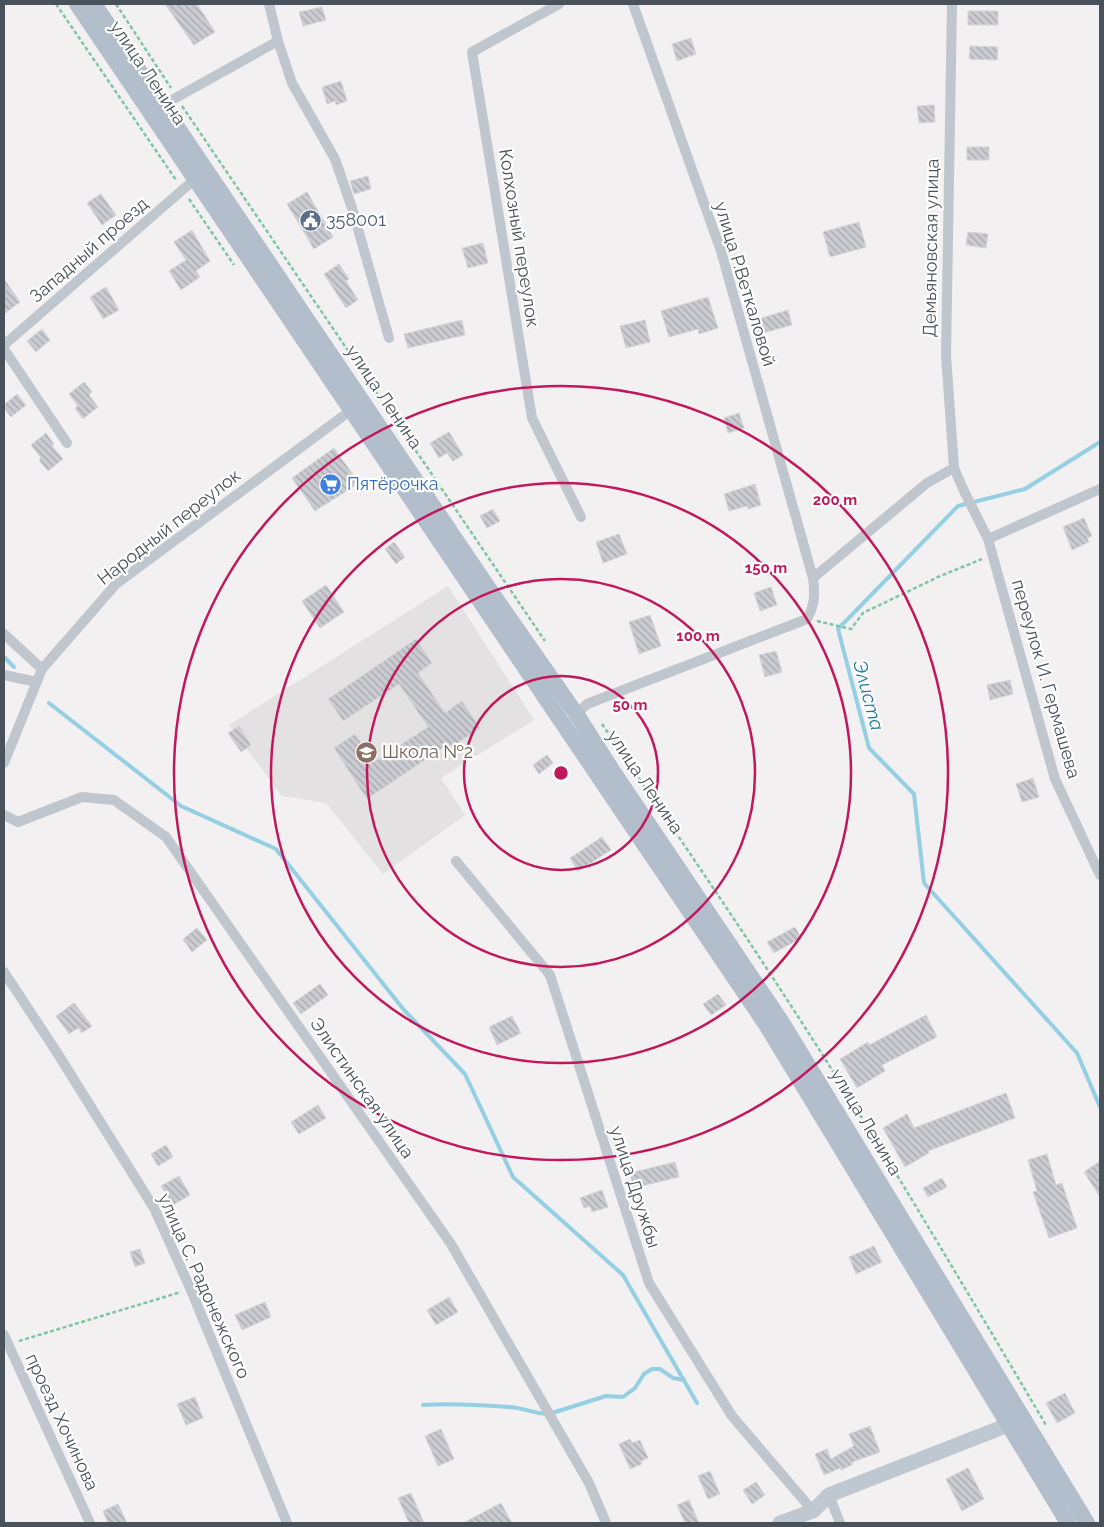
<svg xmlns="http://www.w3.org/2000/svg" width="1104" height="1527" viewBox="0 0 1104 1527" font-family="Raleway,sans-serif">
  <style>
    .education { fill: #e3e1e1 }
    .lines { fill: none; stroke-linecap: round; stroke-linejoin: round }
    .stream { stroke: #95cfe3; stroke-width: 4 }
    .building { fill: url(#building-back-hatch); stroke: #d4d6da }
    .path { stroke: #7ec5a5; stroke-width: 2.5; stroke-dasharray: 4 2.5; stroke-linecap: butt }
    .street { stroke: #bfc6cd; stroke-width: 10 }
    .secondary { stroke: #bfc7d1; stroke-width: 15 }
    .primary { stroke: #b2becb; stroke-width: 16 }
    .ring { fill: none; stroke: #c2185b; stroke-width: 2.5 }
    .labels { text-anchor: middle; stroke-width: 4.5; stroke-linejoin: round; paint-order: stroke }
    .street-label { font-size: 18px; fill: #49525b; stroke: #fff }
    .service-label { font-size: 18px; fill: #4e5e75; stroke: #fff; text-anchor: start }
    .shop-label { font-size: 18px; fill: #366cbe; stroke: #fff; text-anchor: start }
    .education-label { font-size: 18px; fill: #785e54; stroke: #fff; text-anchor: start }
    .water-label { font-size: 19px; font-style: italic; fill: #1b7c9c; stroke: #fff }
    .centre { fill: #c2185b; stroke: #fff; stroke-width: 2.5 }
    .ring-label { font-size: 15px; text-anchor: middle; font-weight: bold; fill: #c2185b; stroke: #fff; stroke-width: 4.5; stroke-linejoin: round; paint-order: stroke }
  </style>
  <defs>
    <pattern id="building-back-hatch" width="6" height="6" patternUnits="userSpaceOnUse" patternTransform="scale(1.25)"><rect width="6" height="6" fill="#caccd2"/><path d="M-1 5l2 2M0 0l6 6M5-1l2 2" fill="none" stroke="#a6a8ad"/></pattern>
  </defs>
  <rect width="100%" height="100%" fill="#f2f0f0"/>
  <!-- education -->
  <path class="education" d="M448 586 534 720 441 778 465 815 383 874 326 803 282 796 229 725Z"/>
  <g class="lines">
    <!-- stream -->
    <path class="stream" d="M1100 442 1025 489 958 506 838 629 869 748 914 794 924 883 1077 1053 1100 1107
      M4 657 14 667
      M49 703 181 806 276 849 404 1010 465 1074 513 1177 623 1275 697 1403
      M423 1405C453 1403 481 1405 510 1407 524 1408 536 1414 549 1414L606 1396 623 1397 635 1388 644 1374 652 1369H660L673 1378 684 1380"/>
  </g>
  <!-- building -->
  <path class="building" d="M165 4H197L215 32 194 45Z
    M322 7 326 20 303 26 299 12Z
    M968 11H998V25H968Z
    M691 38 696 54 677 61 672 44Z
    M970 46 998 47 997 60 969 59Z
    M341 81 347 101 336 105 335 101 327 104 322 87Z
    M934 105 935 122 919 123 917 106Z
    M967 147H989V160H967Z
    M368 176 371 189 354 194 350 181Z
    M307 192 333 237 314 249 287 204Z
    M101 194 116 215 102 225 87 203Z
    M859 222 866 247 830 257 823 232Z
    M192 230 210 261 196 271 200 277 181 290 169 271 186 260 174 242Z
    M968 232 988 234 986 248 966 245Z
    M483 243 488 263 468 268 462 248Z
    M339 264 349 279 346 281 358 300 346 308 324 274Z
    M4 279 20 302 4 314Z
    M106 287 119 310 103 319 90 297Z
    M708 297 718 328 699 334 698 329 669 337 661 311Z
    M788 310 792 325 759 334 755 320Z
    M462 320 465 335 408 348 404 334Z
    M645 320 650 342 626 348 620 326Z
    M42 329 50 340 36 352 27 341Z
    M84 382 92 392 89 395 98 407 83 419 75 408 78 406 69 394Z
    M17 394 26 405 11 417 4 408V405Z
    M739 413 744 428 728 433 724 418Z
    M449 432 463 455 453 461 447 453 439 458 430 443Z
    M46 433 54 444 52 446 63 459 48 471 39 460 41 458 31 445Z
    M334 448 359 483 315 511 292 478Z
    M755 484 761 505 748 509 747 506 729 511 724 494Z
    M493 509 500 521 487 528 480 516Z
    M1084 518 1092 536 1087 538 1089 542 1072 550 1063 527Z
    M619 534 627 554 603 563 596 542Z
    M394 542 405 557 396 564 385 549Z
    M326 585 344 612 320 628 302 601Z
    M771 587 777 605 760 611 754 593Z
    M650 615 661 646 639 654 629 622Z
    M416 639 432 663 418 673 445 713 462 701 480 728 447 750 444 747 367 799 334 748 355 734 374 762 428 727 399 684 343 721 328 699Z
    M776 651 782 672 765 677 759 655Z
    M1010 680 1013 694 990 700 987 685Z
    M239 726 251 745 241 752 228 733Z
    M547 755 553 763 539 774 533 765Z
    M1033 778 1039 797 1022 802 1016 784Z
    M602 837 611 850 578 871 570 858Z
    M795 927 801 938 774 953 767 942Z
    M197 928 207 940 192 952 183 939Z
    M320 984 328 995 301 1014 293 1003Z
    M718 994 726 1005 711 1015 703 1004Z
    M74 1003 92 1026 82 1033 78 1028 69 1034 56 1016Z
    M926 1015 937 1037 882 1065 885 1071 857 1088 840 1059 868 1042 869 1045Z
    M512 1016 521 1033 497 1045 489 1027Z
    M1006 1093 1015 1118 928 1151 929 1153 905 1167 883 1128 907 1114 914 1128Z
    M318 1105 326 1118 299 1134 291 1122Z
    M166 1145 173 1157 158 1166 151 1154Z
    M1047 1154 1056 1185 1062 1183 1077 1228 1049 1238 1033 1192 1037 1191 1028 1160Z
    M1100 1161V1197L1084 1172Z
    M675 1162 679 1177 633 1188 630 1173Z
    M179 1176 190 1195 173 1205 161 1186Z
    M942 1178 947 1187 928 1197 923 1188Z
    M602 1190 608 1207 592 1212 590 1206 584 1208 580 1198Z
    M874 1246 882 1262 856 1274 849 1257Z
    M140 1249 145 1263 135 1267 130 1252Z
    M449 1297 458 1312 436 1325 427 1310Z
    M265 1302 271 1317 242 1330 235 1315Z
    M1065 1393 1075 1413 1057 1423 1046 1403Z
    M195 1397 203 1418 186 1425 177 1404Z
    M870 1426 880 1452 852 1462 853 1464 841 1470 840 1468 824 1475 815 1454 827 1449 831 1459 854 1446 849 1434Z
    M441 1429 454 1459 438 1466 425 1436Z
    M630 1439 632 1443 640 1440 648 1458 641 1461 642 1464 630 1469 619 1444Z
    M968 1468 984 1499 962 1511 946 1479Z
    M710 1471 720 1494 708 1499 698 1476Z
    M756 1482 765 1495 752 1504 743 1490Z
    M411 1493 424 1523H409L398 1498Z
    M689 1500 699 1523H685L677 1505Z
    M501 1503 512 1523H463Z
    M118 1504 127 1523H108L103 1511Z"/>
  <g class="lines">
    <!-- path -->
    <path class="path" d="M56 4 176 180
      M116 4 171 88
      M182 106 545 641
      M189 199 234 265
      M817 621 851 629 863 613 938 577 982 559
      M602 724C676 833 751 942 822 1054 899 1176 972 1300 1046 1425
      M19 1341 181 1292"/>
    <!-- street -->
    <path class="street" d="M559 4 472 52 532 418 581 517
      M633 4 721 251 813 578
      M952 4 946 355 954 468 964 491 988 539 1055 779 1100 875
      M278 41 292 83 335 159 352 208 389 338
      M163 105 278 41 269 4
      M4 345 195 179
      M4 349 67 443
      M988 539 1100 489
      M4 634 42 669
      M4 675 37 682
      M574 717 587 704 807 619C815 605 815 594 813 578L927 483 954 468
      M4 763 42 669 116 584 354 408
      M4 815 18 822 82 797 114 800 166 837 451 1244 589 1483 606 1523
      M456 861 550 975 649 1283 732 1416 813 1511
      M4 972 56 1051 154 1208 191 1290 287 1523
      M4 1335 90 1523
      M829 1495 840 1523"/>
    <!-- secondary -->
    <path class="secondary" d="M780 1523 813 1511 829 1495 1008 1425"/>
    <!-- primary -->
    <path class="primary" d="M77 4 767 1026 1068 1523
      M94 4 489 589 577 715 614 773 781 1021 1087 1523"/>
  </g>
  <!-- distance rings -->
  <g class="ring">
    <circle cx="561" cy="773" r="97"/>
    <circle cx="561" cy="773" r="194"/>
    <circle cx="561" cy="773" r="290"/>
    <circle cx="561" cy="773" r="387"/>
  </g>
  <!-- icons -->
  <defs>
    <symbol id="civic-disc" viewBox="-11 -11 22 22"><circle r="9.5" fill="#5c6f8a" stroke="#fff"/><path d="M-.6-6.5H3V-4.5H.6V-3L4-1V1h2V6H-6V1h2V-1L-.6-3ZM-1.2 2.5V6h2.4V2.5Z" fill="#fff"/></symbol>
    <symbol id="supermarket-disc" viewBox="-11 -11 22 22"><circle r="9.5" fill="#3f7fe0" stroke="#fff"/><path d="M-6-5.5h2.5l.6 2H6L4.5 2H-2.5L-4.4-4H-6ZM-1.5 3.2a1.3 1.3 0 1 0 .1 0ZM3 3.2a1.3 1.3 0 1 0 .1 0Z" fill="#fff"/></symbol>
    <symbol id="school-disc" viewBox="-11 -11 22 22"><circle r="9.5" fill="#8d6e63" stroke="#fff"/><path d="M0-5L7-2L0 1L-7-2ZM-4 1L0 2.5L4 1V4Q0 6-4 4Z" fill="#fff"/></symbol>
  </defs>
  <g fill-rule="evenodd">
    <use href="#civic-disc" x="298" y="208" width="25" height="25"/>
    <use href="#supermarket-disc" x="318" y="472" width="25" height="25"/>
    <use href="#school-disc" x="354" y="740" width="25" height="25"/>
  </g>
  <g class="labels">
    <!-- street labels -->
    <g class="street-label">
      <text transform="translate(148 73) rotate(56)" y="6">улица Ленина</text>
      <text transform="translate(519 238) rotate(81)" y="6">Колхозный переулок</text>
      <text transform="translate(931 248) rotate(-89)" y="6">Демьяновская улица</text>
      <text transform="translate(89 250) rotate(-41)" y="6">Западный проезд</text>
      <text transform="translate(745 284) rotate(73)" y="6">улица Р.Веткаловой</text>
      <text transform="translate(384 397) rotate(56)" y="6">улица Ленина</text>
      <text transform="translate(169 527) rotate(-38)" y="6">Народный переулок</text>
      <text transform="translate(1046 679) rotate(74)" y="6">переулок И. Гермашева</text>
      <text transform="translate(645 782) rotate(56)" y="6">улица Ленина</text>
      <text transform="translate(362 1088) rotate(55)" y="6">Элистинская улица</text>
      <text transform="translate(866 1122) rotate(59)" y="6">улица Ленина</text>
      <text transform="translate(635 1187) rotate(72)" y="6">улица Дружбы</text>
      <text transform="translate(204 1286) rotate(66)" y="6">улица С. Радонежского</text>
      <text transform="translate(62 1422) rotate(65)" y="6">проезд Хочинова</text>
    </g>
    <!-- service labels -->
    <g class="service-label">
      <text x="326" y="226">358001</text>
    </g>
    <!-- shop labels -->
    <g class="shop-label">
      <text x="347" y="490">Пятёрочка</text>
    </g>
    <!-- education labels -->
    <g class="education-label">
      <text x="382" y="758">Школа №2</text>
    </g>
    <!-- water labels -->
    <g class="water-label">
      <text transform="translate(869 695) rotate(75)" y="7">Элиста</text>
    </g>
  </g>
  <circle cx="561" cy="773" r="8" class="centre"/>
  <g class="ring-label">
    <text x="835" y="505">200 m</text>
    <text x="766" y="573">150 m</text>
    <text x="698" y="641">100 m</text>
    <text x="630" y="710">50 m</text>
  </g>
  <!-- border -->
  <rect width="1104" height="1527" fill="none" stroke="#49525b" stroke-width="10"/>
</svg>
